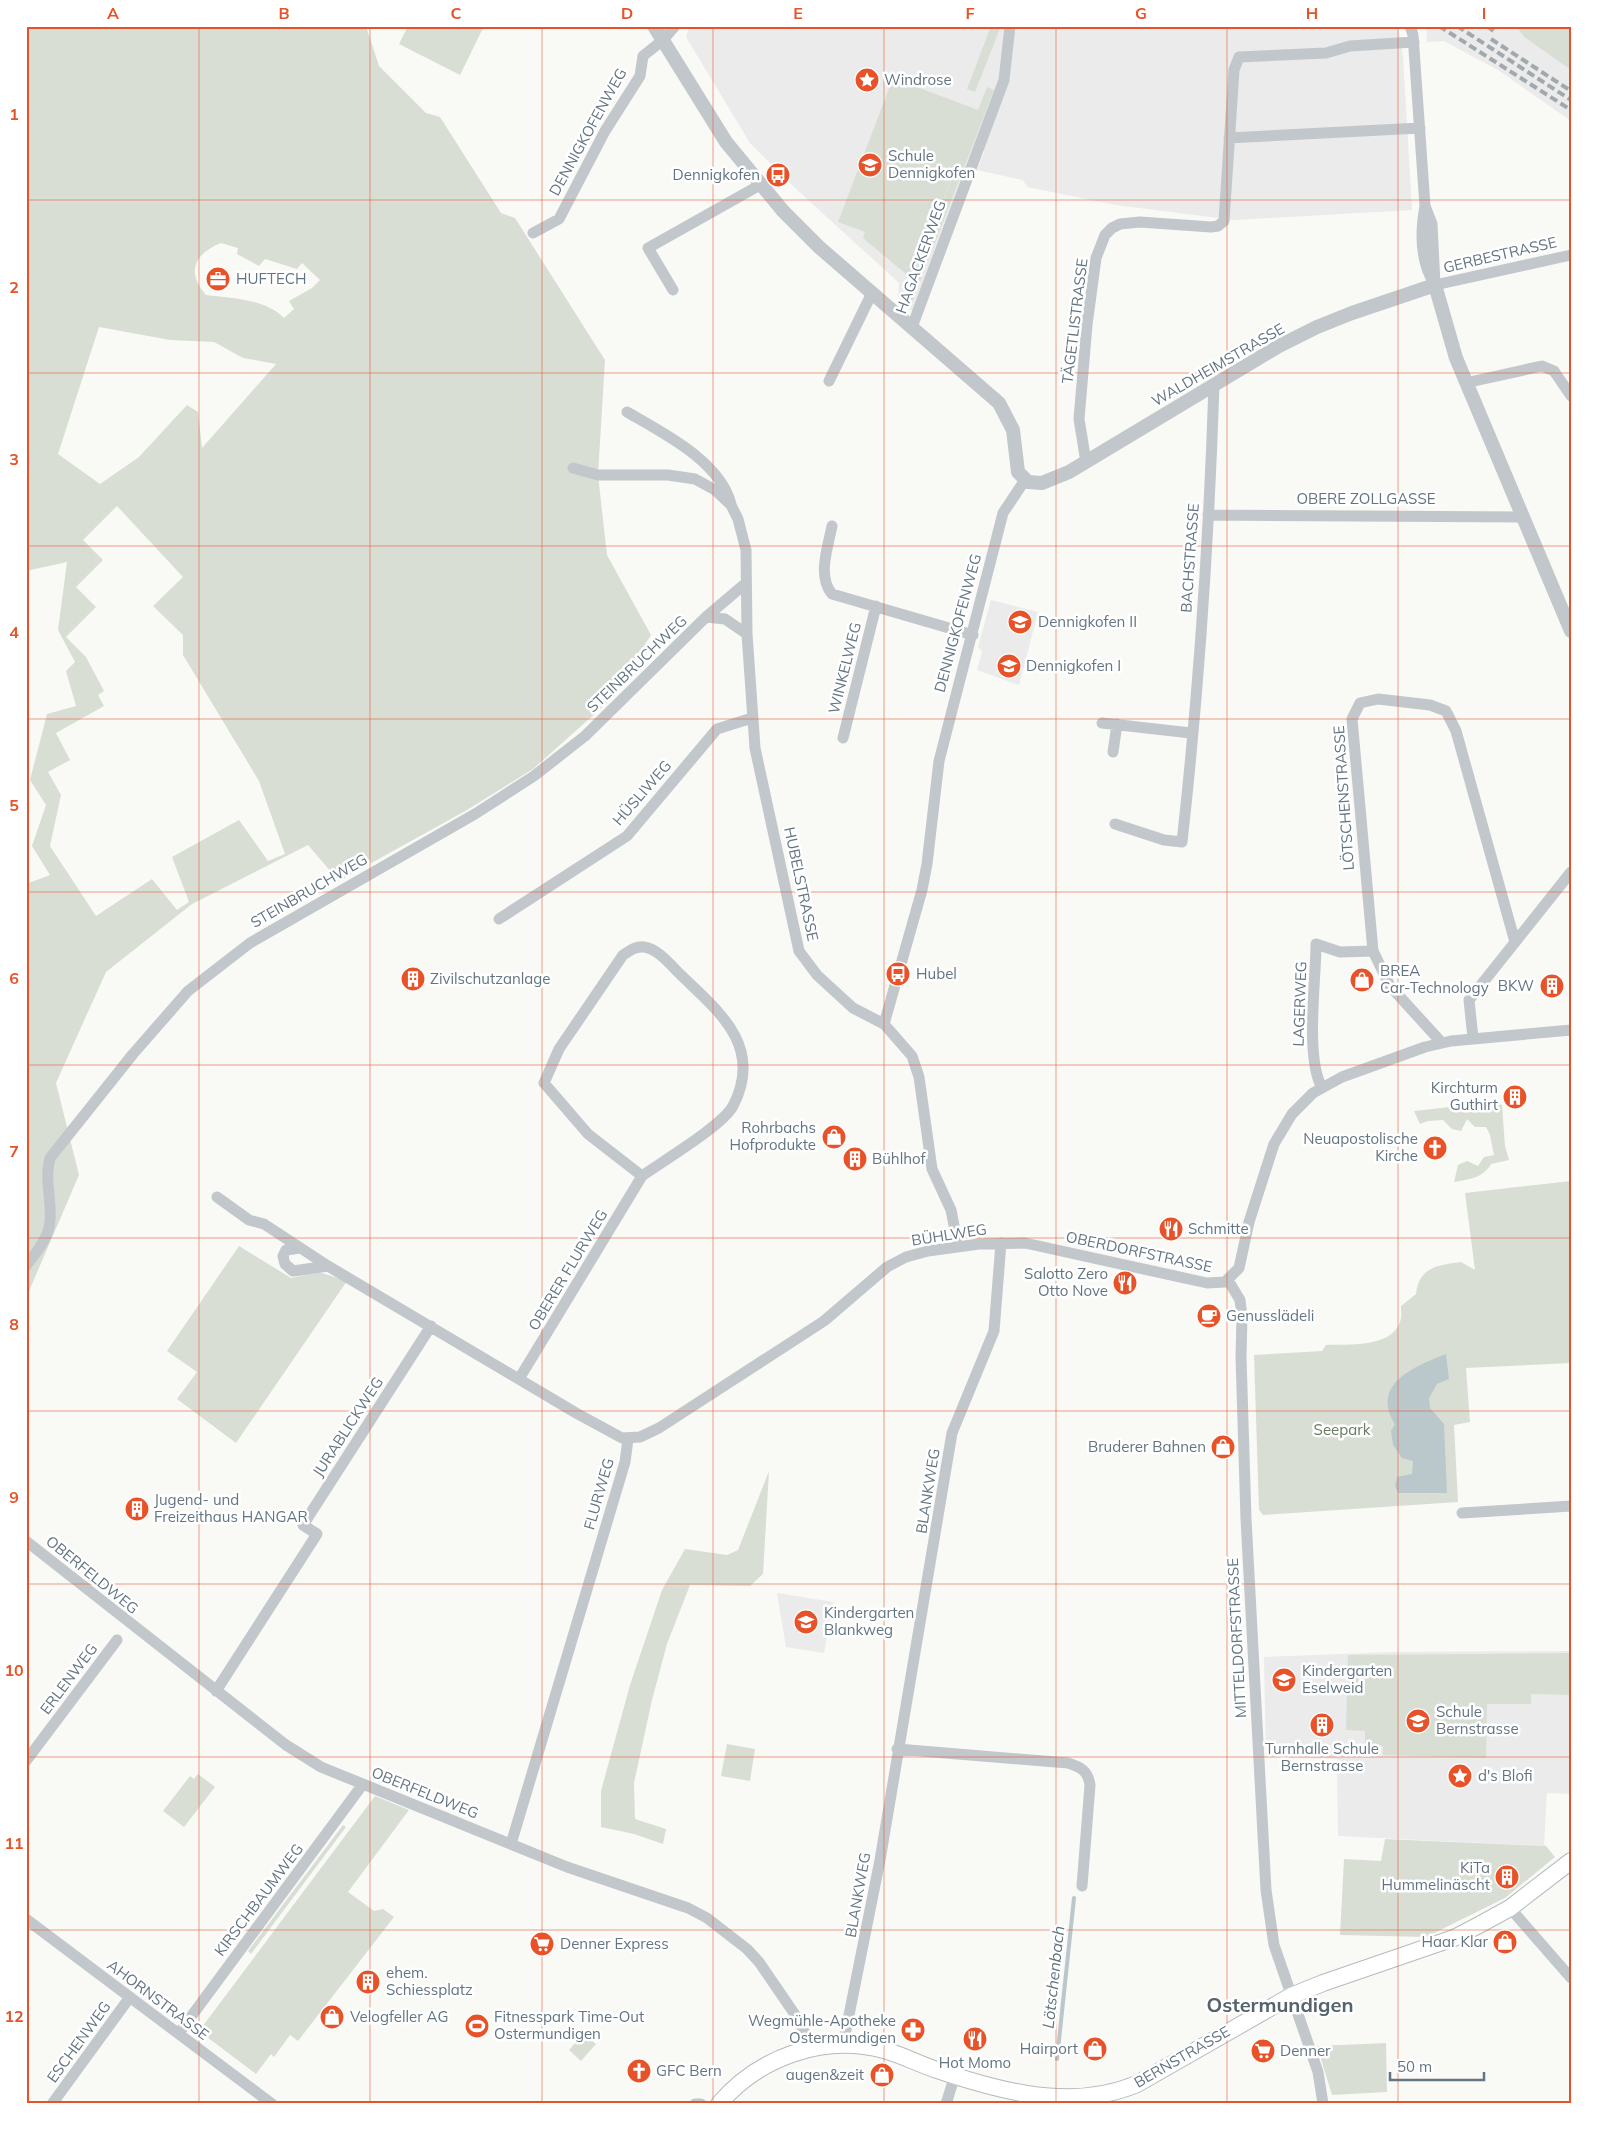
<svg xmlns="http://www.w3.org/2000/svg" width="1597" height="2130" viewBox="0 0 1597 2130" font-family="Mulish,sans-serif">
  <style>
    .built { fill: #eaebea }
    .green { fill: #d9ded5; fill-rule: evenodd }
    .water { fill: #bac7cb }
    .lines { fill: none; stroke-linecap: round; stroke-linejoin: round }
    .stream { stroke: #bac7cb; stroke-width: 4 }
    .secondary-casing { stroke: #b4bbbf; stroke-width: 18 }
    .minor { stroke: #c2c7cb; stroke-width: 11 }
    .tertiary { stroke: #c2c7cb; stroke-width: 14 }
    .secondary { stroke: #fff; stroke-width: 16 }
    .rail { stroke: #a1a9af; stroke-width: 4; stroke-dasharray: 8 4; stroke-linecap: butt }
    .grid { fill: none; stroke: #e75228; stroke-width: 1; stroke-opacity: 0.55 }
    .labels { text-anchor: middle; stroke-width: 5; stroke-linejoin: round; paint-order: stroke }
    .poi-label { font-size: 15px; fill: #637582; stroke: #fff; text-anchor: start }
    .street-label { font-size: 15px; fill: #637582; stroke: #fff }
    .park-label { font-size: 15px; fill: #677a62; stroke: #fff }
    .water-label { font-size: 16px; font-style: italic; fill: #5e747c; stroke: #fff }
    .district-label { font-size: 20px; font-weight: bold; fill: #55636d; stroke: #fff }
    .neatline { fill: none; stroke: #e75228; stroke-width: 2 }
    .grid-label { font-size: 16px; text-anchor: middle; font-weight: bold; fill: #e75228 }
  </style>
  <rect width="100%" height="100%" fill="#f9f9f6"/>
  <!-- built -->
  <path class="built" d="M690 26H1007L1003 68 913 312 898 297 899 283 794 187 750 143 686 37Z
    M1013 26H1398L1403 57 1412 210 1234 220 1116 205 1027 187 1023 180 977 170 984 152 982 147Z
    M1426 26H1516L1524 37 1571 70V121L1498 70 1444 41 1427 42Z
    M991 600 1038 612 1019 685 977 670 982 652 978 647Z
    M777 1593 833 1602 824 1653 786 1647Z
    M1569 1651 1571 1794 1547 1793 1544 1844 1546 1846 1338 1836 1337 1759 1266 1757 1264 1657 1393 1652Z"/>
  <!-- green -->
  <path class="green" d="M26 26H366L379 66 426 113 440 117 501 213 515 218 605 360 598 475 607 555 651 635 607 703 533 769 467 810 339 881 308 845 192 904 106 972 56 1083 79 1175 26 1298V884L50 875 32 846 46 805 30 780 47 714 76 706 66 671 75 662 58 630 67 562 26 571ZM221 243 238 248 237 254 259 266 265 259 297 269 302 263 320 280 312 288 289 301 294 309 284 318C266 299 231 298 206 295 186 272 194 254 221 243ZM99 327 170 340 214 342 243 358 276 364 202 448 198 412 187 405 139 457 100 484 58 454ZM117 506 183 577 153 606 183 635V655L259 781 285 854 268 861 239 820 172 857 189 902 177 910 152 879 96 916 50 846 61 795 48 772 70 760 56 733 104 706 98 695 104 691 86 657 66 637 96 607 76 587 103 560 83 540Z
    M408 26H484L460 75 399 44Z
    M991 26H1001L975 92 967 89Z
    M1516 26H1571V70L1524 37Z
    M893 78 978 110 987 87 994 90 913 300 906 297 964 147 912 279 863 238 865 232 838 222Z
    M1496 1102 1502 1105 1505 1146 1509 1160 1491 1164C1483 1178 1470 1179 1454 1182L1458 1165 1467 1161 1478 1166 1484 1157 1494 1155 1490 1135 1486 1127H1475L1467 1119 1461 1131 1452 1129 1443 1120 1428 1121 1420 1124 1414 1111Z
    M1571 1181V1363L1466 1368 1470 1422 1454 1425 1458 1502 1263 1515 1259 1510 1254 1355 1322 1351 1326 1345C1348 1344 1391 1348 1400 1322 1402 1317 1401 1311 1401 1306L1416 1294C1419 1267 1438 1265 1461 1262L1475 1270 1465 1193Z
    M239 1246 291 1278 319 1272 347 1281 236 1443 177 1399 197 1372 167 1351Z
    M769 1471 763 1574 750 1586 690 1585 667 1644 652 1700 634 1783 635 1819 666 1829 663 1844 634 1834 601 1827V1791L630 1685 662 1590 685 1549 727 1555 738 1550Z
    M1569 1653 1571 1695 1531 1694V1704H1487L1486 1758 1383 1755V1746L1365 1745V1731L1346 1730 1348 1655Z
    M727 1744 755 1749 750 1781 721 1776Z
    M198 1774 215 1787 184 1827 163 1811 190 1776 194 1779Z
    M375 1796 409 1810 348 1892 374 1911 383 1909 394 1917 298 2041 290 2035 274 2057 271 2054 256 2074 199 2031Z
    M343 1825 346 1827 251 1954 248 1951Z
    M1385 1839 1546 1846 1555 1857 1505 1898 1426 1937 1340 1935 1344 1859 1381 1861Z
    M584 2033 596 2044 581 2061 569 2050Z
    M1386 2043 1387 2092 1332 2095 1317 2046Z"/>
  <!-- water -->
  <path class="water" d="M1446 1354 1449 1379 1437 1384 1429 1398 1430 1408 1444 1424 1447 1493H1398L1395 1486 1397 1477 1412 1474 1413 1461 1402 1458 1393 1445 1391 1431 1395 1424C1370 1384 1415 1366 1446 1354Z"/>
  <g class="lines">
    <!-- stream -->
    <path class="stream" d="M1057 2059 1074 1898"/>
    <defs>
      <path id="secondary" d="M719 2104C759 2057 823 2034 884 2050 902 2055 919 2064 937 2070 1002 2092 1072 2111 1137 2084L1291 1996 1323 1983 1454 1938 1479 1925 1510 1908 1571 1861"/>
    </defs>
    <!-- secondary casing -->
    <use href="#secondary" class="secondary-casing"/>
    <!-- minor -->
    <path class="minor" d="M1410 26 1413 35 1425 206C1420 233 1420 262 1435 285
      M1229 138 1420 128
      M1425 206 1432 224 1435 285
      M533 233 559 219 605 131 640 76 643 56 663 40 675 26
      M1435 285 1571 255
      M673 290 648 248 760 185
      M912 327 1004 80 1010 26
      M829 381 872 293
      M1465 383 1542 366 1554 371 1571 396
      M627 412C663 433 720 461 731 504
      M1086 462 1079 419 1087 325 1096 258 1105 235 1112 228 1120 224 1140 222 1211 227 1218 226 1224 221 1234 70 1239 57 1326 53 1350 46 1414 42
      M573 468 598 475H668L695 479 715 490 731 505 738 519 746 550 747 634 755 748 799 951 817 975 853 1008 884 1024 912 1056 919 1077 932 1169 951 1210 958 1246
      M1208 515 1523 517
      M832 526C828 547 817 576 832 594L973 635
      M706 617 725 619 747 634
      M1102 723 1191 733
      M843 738 876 606
      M1113 752 1117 724
      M1115 824 1164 840 1182 842C1199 690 1209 537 1214 385
      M499 919 627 836 717 729 752 718
      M1373 951 1352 719 1360 703 1378 699 1430 705 1446 711 1456 731 1515 942
      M884 1024 922 890 927 864 939 761 1003 513 1025 480
      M1473 1038 1469 1000 1571 872
      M1322 1088C1305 1057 1316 981 1316 944L1340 952 1373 951 1390 986 1442 1043
      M217 1197 249 1220 264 1224 328 1266 576 1413 622 1438 640 1437 659 1428 824 1321 887 1267 906 1257 928 1251 979 1244 1025 1243 1207 1283 1225 1282 1239 1268 1249 1222 1274 1144 1292 1114 1313 1093 1342 1077 1425 1047 1451 1041 1571 1030
      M300 1248 286 1250 283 1256 285 1264 293 1271 328 1266
      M26 1266C36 1252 49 1238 50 1221 52 1199 44 1180 50 1158L133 1054 188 991 250 943 475 814 534 776 585 736 706 617 746 583
      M1228 1280 1240 1300 1242 1316 1241 1357 1246 1519 1266 1890 1274 1945 1318 2072 1323 2104
      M519 1379 642 1176 588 1134 544 1083 559 1049 623 955C630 951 635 946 644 947 659 949 672 967 683 977 721 1013 763 1048 733 1106 722 1126 663 1161 642 1176
      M1462 1513 1571 1506
      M26 1541 286 1745 321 1767 567 1867 688 1908 707 1918 747 1949 759 1962 796 2016 813 2048
      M216 1691 317 1534 303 1525 431 1326
      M897 1749 1068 1763C1081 1767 1088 1771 1090 1785L1082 1886
      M26 1761 117 1640
      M511 1844 625 1462 628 1439
      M1510 1908 1571 1978
      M26 1919 272 2104
      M179 2033 363 1784
      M843 2045 880 1860 952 1433 994 1331 1001 1243
      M52 2104 130 1997
      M695 2104H701
      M946 2104 955 2075"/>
    <!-- tertiary -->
    <path class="tertiary" d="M654 26 726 142 783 211 819 247 999 403 1013 430 1018 472 1028 482 1042 483 1069 472 1279 346 1317 327 1352 313 1435 285 1456 358 1571 631"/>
    <!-- secondary -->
    <use href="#secondary" class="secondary"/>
    <!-- rail -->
    <path class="rail" d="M1439 26 1571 110
      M1457 26 1571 100
      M1487 26 1495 32
      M1491 39 1571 91"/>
  </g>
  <!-- grid -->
  <path class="grid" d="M199 26V2104M370 26V2104M542 26V2104M713 26V2104M884 26V2104M1056 26V2104M1227 26V2104M1398 26V2104M26 200H1571M26 373H1571M26 546H1571M26 719H1571M26 892H1571M26 1065H1571M26 1238H1571M26 1411H1571M26 1584H1571M26 1757H1571M26 1930H1571"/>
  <!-- icons -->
  <defs>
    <symbol id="sight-disc" viewBox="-11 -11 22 22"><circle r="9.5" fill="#e75228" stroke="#fff"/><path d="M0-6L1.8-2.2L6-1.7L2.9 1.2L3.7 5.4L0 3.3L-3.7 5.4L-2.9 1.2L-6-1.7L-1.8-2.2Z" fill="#fff"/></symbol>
    <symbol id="school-disc" viewBox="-11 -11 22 22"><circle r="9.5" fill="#e75228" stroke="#fff"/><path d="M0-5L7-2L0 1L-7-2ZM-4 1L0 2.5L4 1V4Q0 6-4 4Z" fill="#fff"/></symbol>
    <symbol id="bus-disc" viewBox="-11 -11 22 22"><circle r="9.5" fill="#e75228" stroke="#fff"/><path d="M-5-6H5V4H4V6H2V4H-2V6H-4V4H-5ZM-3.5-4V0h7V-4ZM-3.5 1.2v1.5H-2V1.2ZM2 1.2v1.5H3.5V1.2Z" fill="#fff"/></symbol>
    <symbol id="office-disc" viewBox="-11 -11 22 22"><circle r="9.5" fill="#e75228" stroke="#fff"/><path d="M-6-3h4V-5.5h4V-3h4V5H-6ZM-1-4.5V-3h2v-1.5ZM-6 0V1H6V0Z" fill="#fff"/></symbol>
    <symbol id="building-disc" viewBox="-11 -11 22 22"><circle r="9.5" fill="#e75228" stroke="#fff"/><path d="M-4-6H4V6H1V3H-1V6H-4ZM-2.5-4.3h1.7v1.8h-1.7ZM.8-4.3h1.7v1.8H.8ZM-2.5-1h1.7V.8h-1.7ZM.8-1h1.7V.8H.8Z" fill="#fff"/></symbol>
    <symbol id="shop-disc" viewBox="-11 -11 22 22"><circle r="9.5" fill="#e75228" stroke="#fff"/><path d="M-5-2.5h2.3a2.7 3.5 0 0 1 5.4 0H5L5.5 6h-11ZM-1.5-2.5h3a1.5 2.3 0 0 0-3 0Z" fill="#fff"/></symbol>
    <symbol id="church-disc" viewBox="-11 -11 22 22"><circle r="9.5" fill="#e75228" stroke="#fff"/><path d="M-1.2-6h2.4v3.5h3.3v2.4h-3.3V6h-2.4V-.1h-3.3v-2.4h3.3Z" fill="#fff"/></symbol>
    <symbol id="restaurant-disc" viewBox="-11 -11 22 22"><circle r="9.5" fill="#e75228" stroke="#fff"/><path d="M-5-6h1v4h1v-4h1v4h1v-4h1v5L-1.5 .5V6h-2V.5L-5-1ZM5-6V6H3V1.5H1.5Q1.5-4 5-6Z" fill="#fff"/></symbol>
    <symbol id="cafe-disc" viewBox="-11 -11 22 22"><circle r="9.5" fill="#e75228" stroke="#fff"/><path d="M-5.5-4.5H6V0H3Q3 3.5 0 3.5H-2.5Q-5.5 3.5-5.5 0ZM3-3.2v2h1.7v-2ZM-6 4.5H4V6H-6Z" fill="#fff"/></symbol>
    <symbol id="supermarket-disc" viewBox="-11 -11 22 22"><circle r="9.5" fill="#e75228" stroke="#fff"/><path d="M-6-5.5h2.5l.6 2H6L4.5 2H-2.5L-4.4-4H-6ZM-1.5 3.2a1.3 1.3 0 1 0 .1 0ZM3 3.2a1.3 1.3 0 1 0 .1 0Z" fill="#fff"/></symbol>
    <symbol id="stadium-disc" viewBox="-11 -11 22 22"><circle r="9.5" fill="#e75228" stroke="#fff"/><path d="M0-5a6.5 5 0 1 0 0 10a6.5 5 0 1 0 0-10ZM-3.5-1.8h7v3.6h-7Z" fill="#fff"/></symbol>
    <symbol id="pharmacy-disc" viewBox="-11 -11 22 22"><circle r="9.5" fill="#e75228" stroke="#fff"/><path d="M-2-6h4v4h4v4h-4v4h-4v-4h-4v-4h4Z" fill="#fff"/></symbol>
  </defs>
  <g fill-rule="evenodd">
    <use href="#sight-disc" x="853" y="66" width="28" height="28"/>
    <use href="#school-disc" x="856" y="151" width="28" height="28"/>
    <use href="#bus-disc" x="764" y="161" width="28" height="28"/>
    <use href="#office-disc" x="204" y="265" width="28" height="28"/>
    <use href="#school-disc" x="1006" y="608" width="28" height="28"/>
    <use href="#school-disc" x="995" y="652" width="28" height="28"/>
    <use href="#bus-disc" x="884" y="960" width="28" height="28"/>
    <use href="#building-disc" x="399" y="965" width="28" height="28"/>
    <use href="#shop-disc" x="1348" y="966" width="28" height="28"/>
    <use href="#building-disc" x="1538" y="972" width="28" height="28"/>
    <use href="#building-disc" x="1501" y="1083" width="28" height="28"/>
    <use href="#shop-disc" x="820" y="1123" width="28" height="28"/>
    <use href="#church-disc" x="1421" y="1134" width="28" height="28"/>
    <use href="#building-disc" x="841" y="1145" width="28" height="28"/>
    <use href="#restaurant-disc" x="1157" y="1215" width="28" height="28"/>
    <use href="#restaurant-disc" x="1111" y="1269" width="28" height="28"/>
    <use href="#cafe-disc" x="1195" y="1302" width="28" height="28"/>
    <use href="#shop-disc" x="1209" y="1433" width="28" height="28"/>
    <use href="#building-disc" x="123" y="1495" width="28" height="28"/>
    <use href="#school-disc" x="792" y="1608" width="28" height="28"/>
    <use href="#school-disc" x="1270" y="1666" width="28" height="28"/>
    <use href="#school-disc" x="1404" y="1707" width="28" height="28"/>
    <use href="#building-disc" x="1308" y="1711" width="28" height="28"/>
    <use href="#sight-disc" x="1446" y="1762" width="28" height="28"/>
    <use href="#building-disc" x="1493" y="1863" width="28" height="28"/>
    <use href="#shop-disc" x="1491" y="1928" width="28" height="28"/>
    <use href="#supermarket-disc" x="528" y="1930" width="28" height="28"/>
    <use href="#building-disc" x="354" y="1968" width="28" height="28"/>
    <use href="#shop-disc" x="318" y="2003" width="28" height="28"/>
    <use href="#stadium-disc" x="463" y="2012" width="28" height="28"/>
    <use href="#pharmacy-disc" x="899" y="2016" width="28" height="28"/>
    <use href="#restaurant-disc" x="961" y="2025" width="28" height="28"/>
    <use href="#shop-disc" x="1081" y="2035" width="28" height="28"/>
    <use href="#supermarket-disc" x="1249" y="2037" width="28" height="28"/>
    <use href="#church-disc" x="625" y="2057" width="28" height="28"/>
    <use href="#shop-disc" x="868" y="2061" width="28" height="28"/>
  </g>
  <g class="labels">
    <!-- poi labels -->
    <g class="poi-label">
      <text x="884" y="85">Windrose</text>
      <text x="888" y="161">Schule<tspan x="888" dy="17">Dennigkofen</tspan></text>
      <text x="760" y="180" text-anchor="end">Dennigkofen</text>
      <text x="236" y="284">HUFTECH</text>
      <text x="1038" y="627">Dennigkofen II</text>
      <text x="1026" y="671">Dennigkofen I</text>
      <text x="1380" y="976">BREA<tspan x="1380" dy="17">Car-Technology</tspan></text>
      <text x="916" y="979">Hubel</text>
      <text x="430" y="984">Zivilschutzanlage</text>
      <text x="1534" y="991" text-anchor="end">BKW</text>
      <text x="1498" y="1093" text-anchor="end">Kirchturm<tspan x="1498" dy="17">Guthirt</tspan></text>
      <text x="816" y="1133" text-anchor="end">Rohrbachs<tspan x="816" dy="17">Hofprodukte</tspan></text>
      <text x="1418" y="1144" text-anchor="end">Neuapostolische<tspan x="1418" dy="17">Kirche</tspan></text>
      <text x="872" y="1164">Bühlhof</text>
      <text x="1188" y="1234">Schmitte</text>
      <text x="1108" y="1279" text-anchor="end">Salotto Zero<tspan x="1108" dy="17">Otto Nove</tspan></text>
      <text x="1226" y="1321">Genusslädeli</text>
      <text x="1206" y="1452" text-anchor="end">Bruderer Bahnen</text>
      <text x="154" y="1505">Jugend- und<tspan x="154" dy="17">Freizeithaus HANGAR</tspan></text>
      <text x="824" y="1618">Kindergarten<tspan x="824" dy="17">Blankweg</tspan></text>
      <text x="1302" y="1676">Kindergarten<tspan x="1302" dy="17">Eselweid</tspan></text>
      <text x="1436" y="1717">Schule<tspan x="1436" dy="17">Bernstrasse</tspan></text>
      <text x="1322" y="1754" text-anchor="middle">Turnhalle Schule<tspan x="1322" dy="17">Bernstrasse</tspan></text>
      <text x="1478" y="1781">d's Blofi</text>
      <text x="1490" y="1873" text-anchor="end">KiTa<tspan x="1490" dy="17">Hummelinäscht</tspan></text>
      <text x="1488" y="1947" text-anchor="end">Haar Klar</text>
      <text x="560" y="1949">Denner Express</text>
      <text x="386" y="1978">ehem.<tspan x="386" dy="17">Schiessplatz</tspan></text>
      <text x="350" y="2022">Velogfeller AG</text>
      <text x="494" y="2022">Fitnesspark Time-Out<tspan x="494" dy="17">Ostermundigen</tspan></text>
      <text x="896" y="2026" text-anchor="end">Wegmühle-Apotheke<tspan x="896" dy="17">Ostermundigen</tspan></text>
      <text x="1078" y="2054" text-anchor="end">Hairport</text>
      <text x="1280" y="2056">Denner</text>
      <text x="975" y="2068" text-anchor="middle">Hot Momo</text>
      <text x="656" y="2076">GFC Bern</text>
      <text x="864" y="2080" text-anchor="end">augen&amp;zeit</text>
    </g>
    <!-- street labels -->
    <g class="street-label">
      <text transform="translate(588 132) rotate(-61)" y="5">DENNIGKOFENWEG</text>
      <text transform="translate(1500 255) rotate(-13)" y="5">GERBESTRASSE</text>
      <text transform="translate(921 257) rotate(-70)" y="5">HAGACKERWEG</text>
      <text transform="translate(1075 321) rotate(-83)" y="5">TÄGETLISTRASSE</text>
      <text transform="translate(1218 365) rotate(-30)" y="5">WALDHEIMSTRASSE</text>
      <text x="1366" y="504">OBERE ZOLLGASSE</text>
      <text transform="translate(1190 558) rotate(-86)" y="5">BACHSTRASSE</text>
      <text transform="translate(958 623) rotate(-75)" y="5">DENNIGKOFENWEG</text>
      <text transform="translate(637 664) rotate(-44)" y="5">STEINBRUCHWEG</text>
      <text transform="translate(845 668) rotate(-76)" y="5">WINKELWEG</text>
      <text transform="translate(642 793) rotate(-49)" y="5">HÜSLIWEG</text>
      <text transform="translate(1344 798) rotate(-94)" y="5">LÖTSCHENSTRASSE</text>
      <text transform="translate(801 884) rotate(78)" y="5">HUBELSTRASSE</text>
      <text transform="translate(309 891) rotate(-30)" y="5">STEINBRUCHWEG</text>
      <text transform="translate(1300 1004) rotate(-88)" y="5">LAGERWEG</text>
      <text transform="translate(949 1235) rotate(-9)" y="5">BÜHLWEG</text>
      <text transform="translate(1139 1252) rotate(12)" y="5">OBERDORFSTRASSE</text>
      <text transform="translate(568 1270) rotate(-59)" y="5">OBERER FLURWEG</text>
      <text transform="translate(348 1427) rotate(-57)" y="5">JURABLICKWEG</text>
      <text transform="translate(928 1491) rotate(-81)" y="5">BLANKWEG</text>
      <text transform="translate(599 1494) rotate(-74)" y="5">FLURWEG</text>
      <text transform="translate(92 1575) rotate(39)" y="5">OBERFELDWEG</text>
      <text transform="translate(1237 1638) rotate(-93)" y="5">MITTELDORFSTRASSE</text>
      <text transform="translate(69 1679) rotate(-53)" y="5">ERLENWEG</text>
      <text transform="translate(425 1793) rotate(22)" y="5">OBERFELDWEG</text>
      <text transform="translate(858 1895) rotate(-80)" y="5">BLANKWEG</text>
      <text transform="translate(259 1900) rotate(-53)" y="5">KIRSCHBAUMWEG</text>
      <text transform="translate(158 2000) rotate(37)" y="5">AHORNSTRASSE</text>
      <text transform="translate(79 2042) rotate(-54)" y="5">ESCHENWEG</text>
      <text transform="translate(1182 2057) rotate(-30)" y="5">BERNSTRASSE</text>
    </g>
    <!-- park labels -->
    <g class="park-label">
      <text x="1342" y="1435">Seepark</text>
    </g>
    <!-- water labels -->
    <g class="water-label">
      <text transform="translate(1053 1977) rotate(-84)" y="6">Lötschenbach</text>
    </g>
    <!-- district labels -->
    <g class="district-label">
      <text x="1280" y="2012">Ostermundigen</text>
    </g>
  </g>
  <!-- border -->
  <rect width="1597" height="2130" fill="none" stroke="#ffffff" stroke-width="55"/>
  <!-- scale -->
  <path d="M1390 2072v8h94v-8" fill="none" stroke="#637582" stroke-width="2.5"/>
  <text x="1397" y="2072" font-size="15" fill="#637582" stroke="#ffffff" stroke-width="4" paint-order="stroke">50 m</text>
  <rect x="28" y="28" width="1542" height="2074" class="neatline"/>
  <g class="grid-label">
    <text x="113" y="19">A</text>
    <text x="284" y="19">B</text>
    <text x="456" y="19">C</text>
    <text x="627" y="19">D</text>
    <text x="798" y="19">E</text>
    <text x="970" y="19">F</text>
    <text x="1141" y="19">G</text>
    <text x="1312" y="19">H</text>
    <text x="1484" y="19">I</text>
    <text x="14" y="120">1</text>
    <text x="14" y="293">2</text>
    <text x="14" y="465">3</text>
    <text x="14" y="638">4</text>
    <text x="14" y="811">5</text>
    <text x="14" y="984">6</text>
    <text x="14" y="1157">7</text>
    <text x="14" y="1330">8</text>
    <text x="14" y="1503">9</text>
    <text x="14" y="1676">10</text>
    <text x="14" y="1849">11</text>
    <text x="14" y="2022">12</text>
  </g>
</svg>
